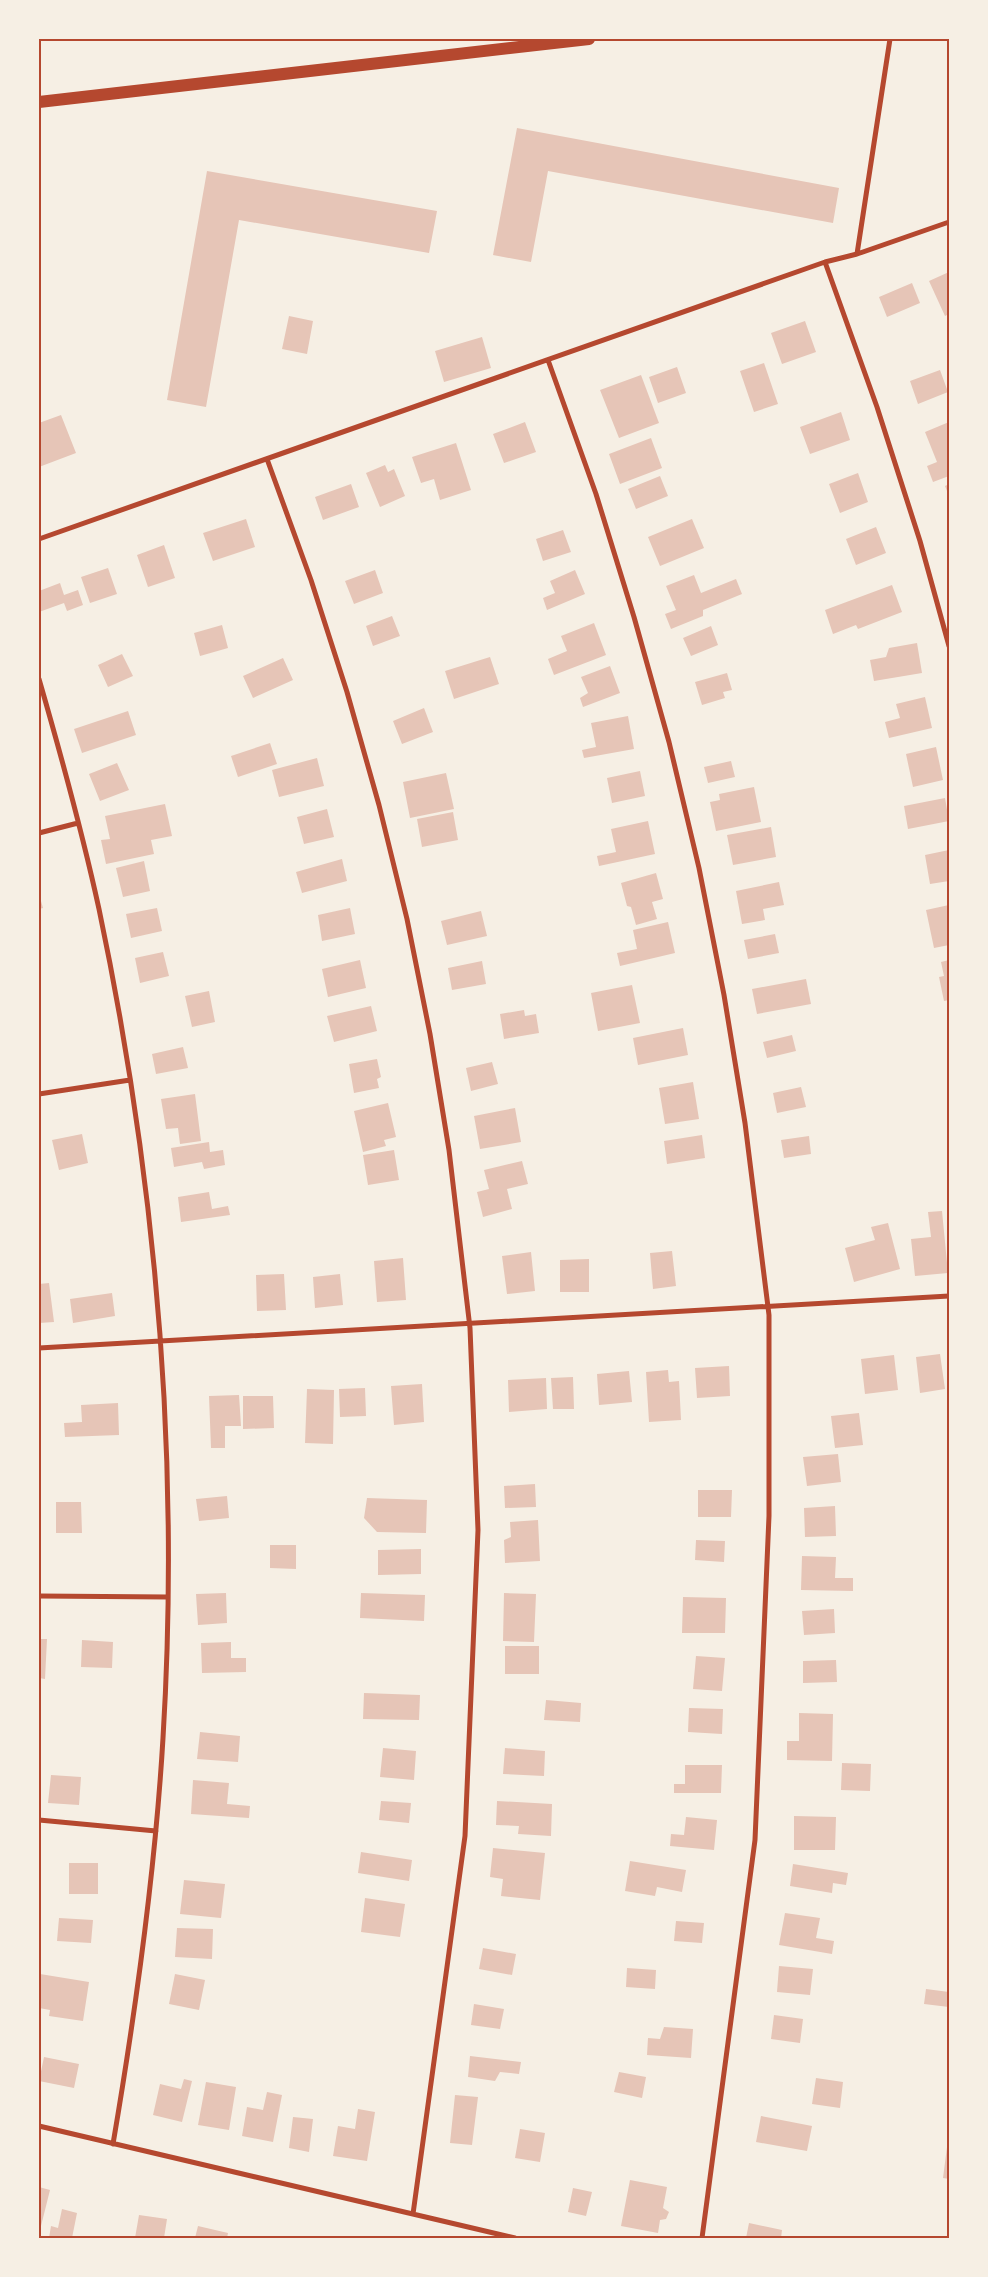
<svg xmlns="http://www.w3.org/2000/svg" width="988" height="2277" viewBox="0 0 988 2277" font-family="Lora,serif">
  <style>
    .building { fill: #e6c5b7 }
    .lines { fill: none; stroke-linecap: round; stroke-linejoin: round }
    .minor { stroke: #b5482f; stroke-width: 5 }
    .primary { stroke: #b5482f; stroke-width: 12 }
    .neatline { fill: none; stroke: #b5482f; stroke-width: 2 }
  </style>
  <rect width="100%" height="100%" fill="#f6efe4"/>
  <!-- building -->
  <path class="building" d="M517 128 839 188 833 223 548 171 531 262 493 255Z
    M207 171 437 211 429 253 239 220 206 407 167 400Z
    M949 272V314L945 316 929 281Z
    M912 283 920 303 887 317 879 297Z
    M289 316 313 321 307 354 282 349Z
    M805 321 816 352 782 364 771 333Z
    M482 337 491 368 444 382 435 351Z
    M764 363 778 404 754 412 740 371Z
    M677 367 686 393 658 403 649 377Z
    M940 370 948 392 918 404 910 381Z
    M641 375 659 423 619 438 600 390Z
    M841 412 850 440 810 454 800 427Z
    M61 415 76 453 39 467V423Z
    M525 422 536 452 504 463 493 434Z
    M949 422V476L933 482 927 466 937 462 925 432Z
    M651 438 662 468 620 484 609 454Z
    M456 443 471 490 440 500 434 479 421 483 412 457Z
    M385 465 388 472 394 469 405 496 380 507 366 473Z
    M858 473 868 502 840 513 829 484Z
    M660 476 668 496 636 509 628 489Z
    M351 484 359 507 323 520 315 497Z
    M949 484V496L945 486Z
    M246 519 255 547 213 561 203 533Z
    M692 519 704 548 660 566 648 537Z
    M876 527 886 553 856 565 846 539Z
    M563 530 571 552 543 561 536 539Z
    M164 545 175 578 148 587 137 555Z
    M108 568 117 594 90 603 81 577Z
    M375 570 383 593 354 604 345 581Z
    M575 570 585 594 547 610 543 598 555 593 550 581Z
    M694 575 701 593 736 579 742 594 703 610V616L671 629 665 614 676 610 666 586Z
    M60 583 64 595 78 590 83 605 67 611 64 603 39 612V591Z
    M892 585 902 612 858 629 856 625 833 634 825 610Z
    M392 616 400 636 373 646 366 626Z
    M594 623 606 655 554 675 548 659 567 651 561 636Z
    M222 625 228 648 200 656 194 633Z
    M711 626 718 645 691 656 683 638Z
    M917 643 922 673 874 681 870 660 886 657 889 648Z
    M122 654 133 676 108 687 98 665Z
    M490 657 499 684 454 699 445 671Z
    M283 658 293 680 253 698 243 676Z
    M610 666 620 693 583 707 580 698 588 693 581 677Z
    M727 673 732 690 723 692 725 698 702 705 695 682Z
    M925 697 932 728 889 738 885 722 900 718 896 704Z
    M424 708 433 732 402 744 393 721Z
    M128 711 136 735 82 753 74 729Z
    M628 716 634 749 584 758 582 750 596 747 591 723Z
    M270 743 277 764 238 777 231 756Z
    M936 747 943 780 913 787 906 754Z
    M317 758 324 786 279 797 272 770Z
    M731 761 735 777 708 783 704 767Z
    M117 763 129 790 100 801 89 774Z
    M640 771 645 796 612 803 607 778Z
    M446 773 454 809 410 818 403 782Z
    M754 787 761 822 716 831 710 802 720 800 719 794Z
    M945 798 949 821 908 829 904 806Z
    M165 804 172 836 151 840 154 854 106 864 101 840 110 839 105 816Z
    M327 809 334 837 304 844 297 817Z
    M453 812 458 840 422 847 417 819Z
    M648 821 655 854 599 866 597 856 616 852 611 829Z
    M771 827 776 857 733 865 727 835Z
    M949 850V881L930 884 925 855Z
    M342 859 347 881 302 893 296 872Z
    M144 861 150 891 123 897 116 868Z
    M656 873 663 899 652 902 657 919 636 925 631 907 627 906 621 883Z
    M779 882 784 905 763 909 765 920 742 924 736 891Z
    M39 894 43 908 39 909Z
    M949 905V945L934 948 926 910Z
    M157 908 162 931 131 938 126 914Z
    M350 908 355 934 322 941 318 915Z
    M481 911 487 936 447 945 441 921Z
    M668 922 675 953 620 966 617 953 637 949 633 930Z
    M775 934 779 953 748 959 744 940Z
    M163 952 169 976 140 983 135 958Z
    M360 960 366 988 328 997 322 969Z
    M949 960V1000L944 1001 939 977 944 976 941 962Z
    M482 961 486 984 452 990 448 968Z
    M806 979 811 1004 757 1014 752 989Z
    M632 985 640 1023 598 1031 591 993Z
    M209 991 215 1022 192 1027 185 996Z
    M371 1006 377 1031 334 1042 327 1016Z
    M524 1010 525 1016 536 1014 539 1033 504 1039 500 1014Z
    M683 1028 688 1055 638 1065 633 1038Z
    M792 1035 796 1051 767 1058 763 1042Z
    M183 1047 188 1068 156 1074 152 1054Z
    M377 1059 381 1077 377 1079 379 1088 354 1093 349 1064Z
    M492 1062 498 1084 471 1091 466 1068Z
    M693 1082 699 1119 665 1124 659 1088Z
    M801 1087 806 1107 777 1113 773 1093Z
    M195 1094 201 1141 180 1144 178 1128 166 1129 161 1099Z
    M388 1103 396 1137 384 1140 386 1146 363 1152 354 1111Z
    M515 1108 521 1142 480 1149 474 1116Z
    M82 1134 88 1163 59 1170 52 1140Z
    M702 1135 705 1158 667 1164 664 1141Z
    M809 1136 811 1154 784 1158 781 1140Z
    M209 1142 210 1152 223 1150 225 1165 204 1169 202 1162 174 1167 171 1148Z
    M394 1150 399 1180 368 1185 363 1155Z
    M522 1161 528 1184 507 1189 512 1209 483 1217 477 1192 489 1189 484 1170Z
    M209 1192 212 1209 228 1206 230 1215 181 1222 178 1197Z
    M942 1211 948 1273 915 1276 911 1239 931 1237 928 1212Z
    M888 1223 900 1269 854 1282 845 1248 875 1240 871 1227Z
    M672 1251 676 1286 653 1289 650 1253Z
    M531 1252 535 1291 507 1294 502 1256Z
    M403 1258 406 1300 377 1302 374 1261Z
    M589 1259V1292H560V1260Z
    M284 1274 286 1310 257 1311 256 1275Z
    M340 1274 343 1305 315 1308 313 1277Z
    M49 1283 54 1322 39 1323V1284Z
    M112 1293 115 1316 73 1323 70 1299Z
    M940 1354 945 1389 920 1393 916 1357Z
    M894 1355 898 1390 865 1394 861 1359Z
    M729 1366 730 1396 697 1398 695 1368Z
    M668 1370 669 1382 679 1381 681 1420 649 1422 646 1372Z
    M629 1371 632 1402 599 1405 597 1374Z
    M573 1377 574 1409H553L551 1378Z
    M546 1378 547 1409 509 1412 508 1380Z
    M422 1384 424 1422 394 1425 391 1386Z
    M365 1388 366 1416 340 1417 339 1389Z
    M307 1389 334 1390 333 1444 305 1443Z
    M239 1395 241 1426H225V1448H211L209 1396Z
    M243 1396H273L274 1428 243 1429Z
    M118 1403 119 1435 65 1437 64 1423 82 1422 81 1405Z
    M859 1413 863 1445 835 1448 831 1416Z
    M838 1454 841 1482 807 1486 803 1457Z
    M535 1484 536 1507 505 1508 504 1486Z
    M698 1490H732L731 1517H698Z
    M227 1496 229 1518 199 1521 196 1499Z
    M367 1498 427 1500 426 1533 377 1532 364 1518Z
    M56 1502H81L82 1533H56Z
    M835 1506 836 1536 805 1537 804 1508Z
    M538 1520 540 1561 505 1563 504 1540 511 1537 510 1522Z
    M696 1540 725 1541 724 1562 695 1560Z
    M270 1545H296V1569L270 1568Z
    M421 1549V1574L378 1575V1550Z
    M802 1556 836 1557 835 1578H853V1591L801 1590Z
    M226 1593 227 1623 198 1625 196 1594Z
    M361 1593 425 1595 424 1621 360 1618Z
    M504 1593 536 1594 534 1642 503 1641Z
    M683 1597 726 1598 725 1633H682Z
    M834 1609 835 1633 804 1635 802 1611Z
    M39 1639H47L45 1679 39 1678Z
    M82 1640 113 1642 112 1668 81 1667Z
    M231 1642V1658H246V1672L202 1673 201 1643Z
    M505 1646H539V1674H505Z
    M696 1656 725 1658 722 1691 693 1689Z
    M836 1660 837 1682 803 1683V1661Z
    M364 1693 420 1695 419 1720 363 1719Z
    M546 1700 581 1703 580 1722 544 1720Z
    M689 1708 723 1709 722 1734 688 1732Z
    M799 1713 833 1714 832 1761 787 1760V1741H799Z
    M200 1732 240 1736 238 1762 197 1759Z
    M383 1748 416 1751 414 1780 380 1777Z
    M505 1748 545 1751 544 1776 503 1774Z
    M842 1763 871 1764 870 1791 841 1790Z
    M685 1765H722L721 1793H674V1784H685Z
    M51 1775 81 1777 79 1805 48 1803Z
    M193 1780 229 1783 227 1804 250 1806 249 1818 191 1814Z
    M381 1801 411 1803 409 1823 379 1820Z
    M497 1801 552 1804 551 1836 518 1834 519 1826 496 1825Z
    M794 1816 836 1817 835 1850H794Z
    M686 1817 717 1820 714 1850 670 1846 671 1834 684 1835Z
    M493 1848 545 1853 540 1900 501 1896 503 1879 490 1877Z
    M361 1852 412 1860 409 1881 358 1873Z
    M630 1861 686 1870 682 1892 657 1887 655 1896 625 1891Z
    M69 1863H98V1894H69Z
    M793 1864 848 1873 846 1885 833 1883 832 1893 790 1886Z
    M184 1880 225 1884 221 1918 180 1914Z
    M365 1898 405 1904 400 1937 361 1932Z
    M785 1913 820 1918 816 1938 834 1941 832 1954 779 1945Z
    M59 1918 93 1920 91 1943 57 1941Z
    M676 1921 704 1923 702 1943 674 1941Z
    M177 1928 213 1929 212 1959 175 1957Z
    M483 1948 516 1954 512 1975 479 1969Z
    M779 1966 813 1969 810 1995 777 1992Z
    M627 1968 656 1970 655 1989 626 1987Z
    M40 1974 89 1982 83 2021 49 2016 50 2010 39 2008Z
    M175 1974 205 1980 199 2010 169 2004Z
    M926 1989 949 1992V2007L924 2004Z
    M474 2004 504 2009 500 2029 471 2025Z
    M774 2015 803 2019 800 2043 771 2039Z
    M664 2027 693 2029 691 2058 647 2055 648 2038 660 2039Z
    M470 2056 521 2062 519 2074 500 2072 495 2081 468 2077Z
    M44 2057 79 2064 74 2088 39 2081Z
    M619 2072 646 2077 642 2098 614 2092Z
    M816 2078 843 2082 840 2108 812 2104Z
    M184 2079 192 2081 182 2122 153 2115 160 2084 181 2089Z
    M206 2082 236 2087 229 2130 198 2125Z
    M267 2092 282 2095 273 2142 242 2136 247 2107 263 2110Z
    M455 2095 478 2097 472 2145 450 2143Z
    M358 2109 375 2112 367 2161 333 2156 338 2126 355 2129Z
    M761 2116 812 2126 807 2151 756 2142Z
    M293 2117 313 2119 309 2152 289 2148Z
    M520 2129 545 2133 540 2162 515 2158Z
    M947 2147 949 2148V2179L943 2178Z
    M630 2180 667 2187 663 2208 669 2212 666 2219 660 2220 658 2233 621 2226Z
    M39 2187 50 2190 39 2234Z
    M573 2188 592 2192 586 2216 568 2212Z
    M62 2209 77 2213 72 2238H49L51 2226 58 2228Z
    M139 2215 167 2219 164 2238H135Z
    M749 2223 782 2230 781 2238H746Z
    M198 2226 228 2233 227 2238H195Z"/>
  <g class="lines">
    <!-- minor -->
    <path class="minor" d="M857 254 890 39
      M825 262 877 407 920 541 949 646
      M548 360 596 494 634 617 669 742 699 868 724 995 745 1123 769 1315V1516L755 1840 702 2238
      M267 459 311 580 347 692 379 805 407 919 430 1034 449 1150 470 1328 478 1530 465 1836 413 2214
      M39 539 825 262 857 254 949 222
      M39 679C61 755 82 831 99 909 156 1180 180 1460 163 1738 155 1874 136 2009 113 2144
      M39 833 78 823
      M39 1094 130 1080
      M39 1348 949 1296
      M39 1596 168 1597
      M39 1820 156 1831
      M39 2126 515 2238"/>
    <!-- primary -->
    <path class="primary" d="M39 102 589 39"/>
  </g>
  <!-- border -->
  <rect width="988" height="2277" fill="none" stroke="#f6efe4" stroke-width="80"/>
  <rect x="40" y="40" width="908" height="2197" class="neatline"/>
</svg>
